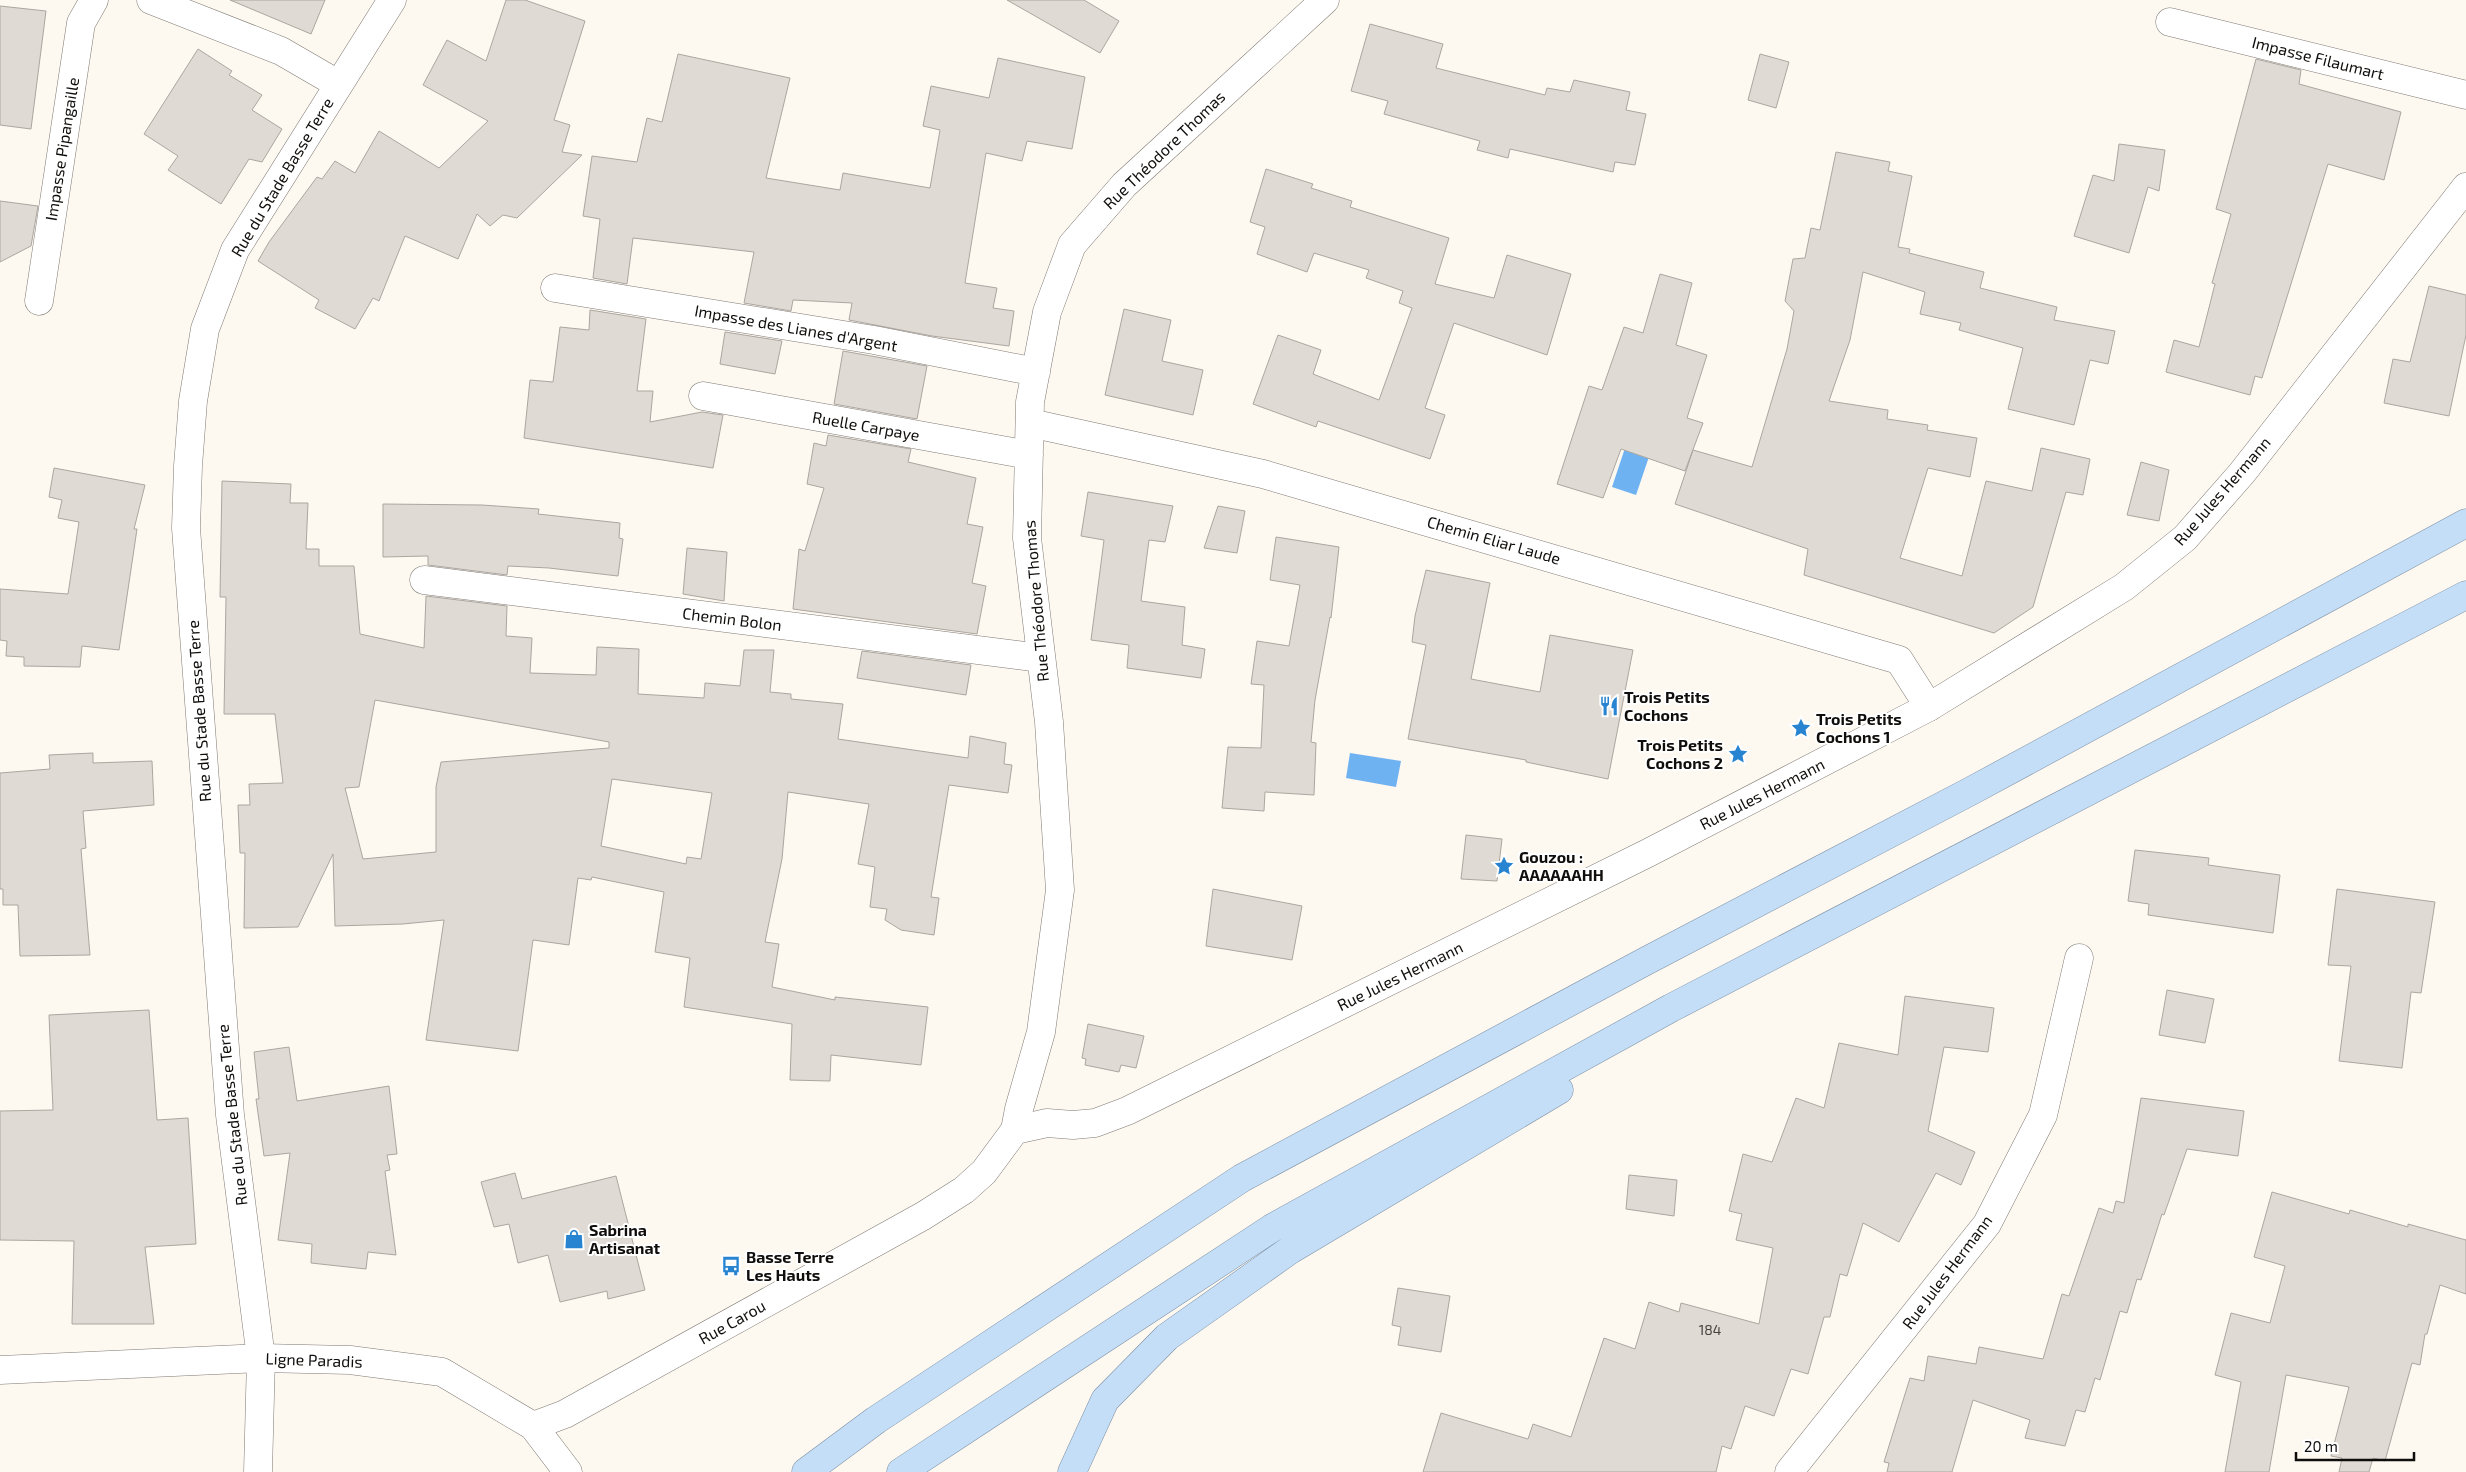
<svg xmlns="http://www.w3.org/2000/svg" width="2466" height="1472" viewBox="0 0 2466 1472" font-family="'Exo 2',sans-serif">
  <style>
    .water { fill: #6fb2f2 }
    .building { fill: #dfdad3; stroke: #aba7a0; fill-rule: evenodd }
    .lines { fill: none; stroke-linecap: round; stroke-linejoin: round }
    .minor-casing { stroke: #7f7a74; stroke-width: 29 }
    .tertiary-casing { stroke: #7f7a74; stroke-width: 29 }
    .secondary-casing { stroke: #7f7a74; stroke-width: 29 }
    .trunk-casing { stroke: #7c8fa3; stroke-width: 29 }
    .minor { stroke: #fff; stroke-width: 28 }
    .tertiary { stroke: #fff; stroke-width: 28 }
    .secondary { stroke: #fff; stroke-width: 28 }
    .trunk { stroke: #c4def7; stroke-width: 28 }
    .labels { text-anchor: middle; stroke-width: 4; stroke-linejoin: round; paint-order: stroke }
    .number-label { font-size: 14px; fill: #44413e }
    .street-label { font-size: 16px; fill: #100e0c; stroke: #fff }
    .poi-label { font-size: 16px; font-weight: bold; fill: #100e0c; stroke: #fff; text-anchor: start }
  </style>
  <rect width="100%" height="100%" fill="#fdf8f0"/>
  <!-- water -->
  <path class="water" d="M1629 436 1653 445 1636 495 1612 487Z
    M1350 753 1401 761 1396 787 1346 778Z"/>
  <!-- building -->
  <path class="building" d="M230 0H325L311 34Z
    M506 0H525L585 21 554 120 570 125 562 152 582 155 517 218 503 215 490 226 477 214 458 259 405 236 379 301 373 298 355 329 315 308 319 300 258 261 269 242 317 177 322 179 335 161 355 173 379 131 439 168 488 121 423 85 447 40 486 61Z
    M1007 0H1084L1119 21 1100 53Z
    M0 6 46 11 31 129 0 125Z
    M1370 24 1443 44 1436 68 1545 95 1547 88 1570 92 1574 80 1630 92 1626 110 1646 114 1635 165 1615 162 1613 172 1510 149 1508 158 1477 150 1480 141 1384 114 1388 101 1351 91Z
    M198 49 232 71 229 75 262 95 252 110 282 129 262 162 249 159 221 204 168 170 178 156 144 134Z
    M678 54 790 78 766 178 840 190 843 173 930 188 940 130 923 126 931 86 989 98 998 58 1085 77 1072 149 1027 141 1022 161 986 153 965 283 997 288 993 308 1014 311 1009 346 932 336 849 320 852 303 793 300 791 311 744 303 754 252 633 238 627 284 593 278 600 219 583 216 592 156 637 162 647 118 662 122Z
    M1760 54 1789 62 1776 108 1748 100Z
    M2256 59 2301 70 2299 84 2401 112 2384 180 2328 164 2262 378 2255 376 2250 395 2166 372 2174 340 2199 347 2215 284 2212 283 2231 214 2216 209Z
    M2119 144 2165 150 2159 191 2148 187 2129 253 2074 236 2093 175 2114 181Z
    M1836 152 1890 162 1888 171 1912 176 1898 247 1910 249 1909 253 1984 272 1980 288 2057 307 2054 320 2115 331 2108 364 2090 360 2074 425 2008 409 2023 348 1959 330 1961 323 1920 314 1925 292 1863 272 1850 340 1829 401 1888 410 1887 419 1928 425 1927 430 1977 438 1970 477 1928 468 1900 558 1962 576 1986 481 2032 491 2041 448 2090 459 2083 495 2066 492 2033 607 1994 633 1804 575 1808 549 1675 504 1693 450 1752 467 1787 349 1794 311 1785 301 1793 259 1805 258 1811 228 1820 230Z
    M1266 169 1313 184 1311 188 1352 201 1350 207 1449 238 1435 284 1494 298 1507 255 1571 274 1547 355 1454 323 1425 408 1445 415 1430 459 1318 421 1316 427 1253 404 1278 335 1321 350 1313 374 1379 400 1412 308 1399 303 1403 291 1366 278 1369 270 1314 253 1307 272 1257 254 1265 227 1250 222Z
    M0 201 38 206 31 246 0 262Z
    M1660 274 1692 283 1676 345 1707 355 1687 418 1703 423 1685 471 1621 449 1603 498 1557 484 1589 386 1602 390 1624 327 1643 333Z
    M2429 286 2466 295V335L2449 416 2384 403 2393 359 2410 362Z
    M1124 309 1171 320 1162 361 1203 370 1193 415 1105 395Z
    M590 310 646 319 637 391H653L650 422 702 412 723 415 713 468 524 438 530 380 553 382 560 327 589 330Z
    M725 332 782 341 775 374 720 364Z
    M843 351 927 366 917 419 834 404Z
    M828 435 911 449 908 462 976 478 967 524 983 527 972 583 986 586 977 634 793 609 799 549 805 551 824 488 807 484 814 443 826 446Z
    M2141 462 2169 470 2159 521 2127 515Z
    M54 468 145 485 134 529H137L119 650 82 646 80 667 24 666V657L6 656 7 641 0 640V589L68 594 79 522 58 518 62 500 49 497Z
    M222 481 291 484 290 503H308L306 549H319V566H354L360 634 424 648 426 596 507 606 506 636 532 638 530 673 596 675 597 647 639 649 638 694 704 698 705 683 740 686 744 650H774L770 692 791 694V699L843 704 838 739 968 758 970 736 1006 743 1004 764 1012 765 1008 793 949 785 931 897 939 898 934 935 901 930 885 920 887 909 870 907 875 867 858 864 869 804 788 792 782 859 765 942 779 944 772 987 835 1000V997L928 1007 921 1065 831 1055 830 1081 790 1080 792 1024 684 1007 690 958 655 952 664 892 592 877 591 880 578 878 569 945 533 940 518 1051 426 1040 444 920 403 924 335 926 333 854 298 927 244 928 245 853H240L238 805H250L249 784 283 783 275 714H224L226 597H220ZM375 700 609 742V748L441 762 436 787V852L363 859 345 788 359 787ZM612 779 712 793 701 859 687 857 686 864 601 846Z
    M1088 492 1173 506 1165 542 1149 540 1141 601 1185 607 1182 645 1205 649 1201 678 1127 668 1129 645 1091 640 1104 540 1081 536Z
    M383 504 482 505 539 509 538 514 620 523 619 538 623 539 618 576 549 568 508 566 507 575 428 565V556L383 557Z
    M1218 506 1245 511 1237 553 1204 548Z
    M1276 537 1339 547 1331 618 1330 617 1315 700 1311 742 1316 743 1314 795 1265 792 1264 811 1222 808 1228 747 1261 748 1264 685 1251 684 1257 641 1289 646 1300 585 1270 580Z
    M687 548 727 552 724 601 683 594Z
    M1426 570 1490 583 1471 679 1540 692 1550 635 1633 650 1608 779 1526 762V760L1408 739 1426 645 1412 642 1415 616Z
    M862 651 971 665 966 695 857 678Z
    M93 753V763L152 761 154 805 83 811 86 848 81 849 90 955 20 956 18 905H3V889H0V773L50 769 49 755Z
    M1466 835 1502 839 1497 881 1461 879Z
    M2135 850 2209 858 2208 865 2280 875 2273 933 2148 915 2149 904 2128 901Z
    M1213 889 1302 906 1292 960 1206 946Z
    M2337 889 2435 902 2421 993 2411 992 2402 1068 2339 1061 2351 966 2328 965Z
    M2167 990 2214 999 2205 1043 2159 1035Z
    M1905 996 1994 1008 1988 1052 1944 1047 1928 1131 1975 1152 1961 1185 1936 1173 1899 1242 1863 1223 1847 1276 1840 1274 1830 1317H1824L1808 1374 1791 1369 1774 1416 1745 1406 1731 1449 1722 1446 1716 1472H1423L1441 1413 1528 1439 1533 1424 1571 1437 1604 1338 1635 1349 1649 1302 1679 1312 1681 1303 1759 1324 1773 1248 1736 1240 1742 1214 1729 1211 1743 1154 1772 1162 1796 1098 1824 1108 1839 1043 1898 1055Z
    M149 1010 157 1120 188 1118 196 1244 145 1247 154 1324H72L74 1241 0 1240V1111L53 1110 49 1015Z
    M1088 1024 1144 1036 1136 1068 1121 1065 1119 1072 1085 1065 1086 1059 1082 1058Z
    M289 1047 297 1101 389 1086 397 1154 387 1155 390 1170 385 1171 396 1255 368 1252 366 1269 311 1263 312 1244 278 1240 290 1153 264 1156 256 1099H259L254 1052Z
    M2141 1098 2244 1111 2238 1156 2187 1149 2164 1215 2162 1214 2141 1280 2137 1279 2127 1313 2120 1311 2100 1380 2095 1378 2085 1412 2076 1410 2065 1446 2025 1438 2030 1420 1973 1400 1952 1472H1887L1889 1463 1884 1462 1910 1378 1924 1381 1928 1356 1976 1364 1979 1347 2043 1359 2062 1294 2069 1296 2099 1208 2113 1213 2116 1201 2124 1203Z
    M515 1173 522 1199 616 1176 645 1290 608 1299 607 1291 560 1302 548 1255 518 1263 509 1224 494 1227 481 1182Z
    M1629 1175 1677 1180 1674 1216 1626 1209Z
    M2272 1192 2349 1214 2350 1210 2408 1227V1224L2466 1240V1294L2440 1285 2427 1334H2425L2420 1365 2412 1363 2385 1461 2373 1458 2369 1472H2339L2342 1458 2331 1456 2349 1387 2286 1375 2269 1472H2225L2241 1382 2215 1375 2231 1313 2270 1323 2285 1266 2254 1257Z
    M1398 1288 1450 1296 1441 1352 1398 1345 1401 1327 1392 1325Z"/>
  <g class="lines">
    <defs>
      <path id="minor" d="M151 0 281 51 338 84
        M2170 22 2466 95
        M555 288 874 340 1036 372
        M39 301 81 23 94 0
        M703 396 1029 455
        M1030 423 1263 474 1899 660 1929 707
        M424 580 1041 658
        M1015 1130 1019 1109 1041 1032 1060 890 1049 722 1027 538 1030 402 1047 312 1072 245 1124 185 1325 0
        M258 1472 261 1358 230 1115 186 528 188 466 193 401 205 329 235 250 392 0
        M1789 1472 1987 1224 2043 1115 2079 958"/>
      <path id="tertiary" d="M533 1426 565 1414 923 1216 964 1190 984 1172 1015 1130 1047 1123 1073 1125 1095 1123 1127 1111 1648 853 1929 707 2124 587 2185 538 2242 473 2466 187"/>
      <path id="secondary" d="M0 1370 261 1358 350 1360 442 1372 533 1426 568 1472"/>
      <path id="trunk" d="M806 1472 876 1420 1242 1178 1646 961 1971 791 2466 523
        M901 1472 1272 1228 1671 1008 2466 595
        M1072 1472 1105 1400 1167 1337 1290 1250 1559 1090"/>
    </defs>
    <!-- minor casing -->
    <use href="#minor" class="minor-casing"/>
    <!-- tertiary casing -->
    <use href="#tertiary" class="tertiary-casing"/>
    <!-- secondary casing -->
    <use href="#secondary" class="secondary-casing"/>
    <!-- trunk casing -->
    <use href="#trunk" class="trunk-casing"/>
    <!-- minor -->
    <use href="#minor" class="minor"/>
    <!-- tertiary -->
    <use href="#tertiary" class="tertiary"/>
    <!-- secondary -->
    <use href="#secondary" class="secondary"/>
    <!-- trunk -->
    <use href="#trunk" class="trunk"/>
  </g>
  <!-- icons -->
  <defs>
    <symbol id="restaurant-bare" viewBox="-9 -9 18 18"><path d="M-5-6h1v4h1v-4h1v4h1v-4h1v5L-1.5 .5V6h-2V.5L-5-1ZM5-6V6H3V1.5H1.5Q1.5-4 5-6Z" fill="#2884d1" stroke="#fff" stroke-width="2.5" paint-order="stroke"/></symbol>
    <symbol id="sight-bare" viewBox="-9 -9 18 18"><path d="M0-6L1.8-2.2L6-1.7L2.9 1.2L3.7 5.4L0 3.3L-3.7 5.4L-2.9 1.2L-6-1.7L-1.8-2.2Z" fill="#2884d1" stroke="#fff" stroke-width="2.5" paint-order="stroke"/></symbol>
    <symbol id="shop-bare" viewBox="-9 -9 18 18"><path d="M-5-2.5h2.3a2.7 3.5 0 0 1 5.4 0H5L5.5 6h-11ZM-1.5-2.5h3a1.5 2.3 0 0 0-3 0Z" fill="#2884d1" stroke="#fff" stroke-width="2.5" paint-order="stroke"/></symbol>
    <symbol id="bus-bare" viewBox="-9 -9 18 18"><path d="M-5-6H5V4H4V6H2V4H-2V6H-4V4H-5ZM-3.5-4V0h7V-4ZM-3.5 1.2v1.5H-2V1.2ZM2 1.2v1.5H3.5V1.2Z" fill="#2884d1" stroke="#fff" stroke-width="2.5" paint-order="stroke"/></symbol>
  </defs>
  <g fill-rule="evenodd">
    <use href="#restaurant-bare" x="1595" y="692" width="28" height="28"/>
    <use href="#sight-bare" x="1787" y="714" width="28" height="28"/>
    <use href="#sight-bare" x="1724" y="740" width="28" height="28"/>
    <use href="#sight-bare" x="1490" y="852" width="28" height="28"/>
    <use href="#shop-bare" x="560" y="1225" width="28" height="28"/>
    <use href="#bus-bare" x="717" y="1252" width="28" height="28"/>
  </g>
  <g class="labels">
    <!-- number labels -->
    <g class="number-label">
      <text x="1710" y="1335">184</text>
    </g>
    <!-- street labels -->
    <g class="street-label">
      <text transform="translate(2318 58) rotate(14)" y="6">Impasse Filaumart</text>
      <text transform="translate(62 149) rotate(-81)" y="6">Impasse Pipangaille</text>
      <text transform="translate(1164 150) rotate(-44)" y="6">Rue Théodore Thomas</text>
      <text transform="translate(282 177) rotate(-59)" y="6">Rue du Stade Basse Terre</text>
      <text transform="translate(796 328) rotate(10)" y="6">Impasse des Lianes d'Argent</text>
      <text transform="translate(866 426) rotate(10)" y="6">Ruelle Carpaye</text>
      <text transform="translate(2222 491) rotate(-49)" y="6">Rue Jules Hermann</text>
      <text transform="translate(1494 540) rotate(16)" y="6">Chemin Eliar Laude</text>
      <text transform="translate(1036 601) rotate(-95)" y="6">Rue Théodore Thomas</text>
      <text transform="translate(732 619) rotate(7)" y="6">Chemin Bolon</text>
      <text transform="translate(199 711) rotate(-94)" y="6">Rue du Stade Basse Terre</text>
      <text transform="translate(1762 794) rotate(-27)" y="6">Rue Jules Hermann</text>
      <text transform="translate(1400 976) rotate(-26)" y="6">Rue Jules Hermann</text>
      <text transform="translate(232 1115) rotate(-96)" y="6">Rue du Stade Basse Terre</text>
      <text transform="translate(1947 1272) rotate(-53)" y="6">Rue Jules Hermann</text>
      <text transform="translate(732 1322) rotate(-29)" y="6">Rue Carou</text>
      <text transform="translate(314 1360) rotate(2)" y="6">Ligne Paradis</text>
    </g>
    <!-- poi labels -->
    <g class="poi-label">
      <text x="1624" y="703">Trois Petits<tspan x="1624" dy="18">Cochons</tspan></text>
      <text x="1816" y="725">Trois Petits<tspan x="1816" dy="18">Cochons 1</tspan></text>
      <text x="1723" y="751" text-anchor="end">Trois Petits<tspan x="1723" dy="18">Cochons 2</tspan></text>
      <text x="1519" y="863">Gouzou :<tspan x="1519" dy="18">AAAAAAHH</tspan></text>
      <text x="589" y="1236">Sabrina<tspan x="589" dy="18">Artisanat</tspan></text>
      <text x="746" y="1263">Basse Terre<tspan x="746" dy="18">Les Hauts</tspan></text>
    </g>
  </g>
  <!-- scale -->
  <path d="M2296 1452v8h118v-8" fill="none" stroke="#100e0c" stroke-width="2.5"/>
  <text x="2304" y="1452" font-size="15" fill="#100e0c" stroke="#ffffff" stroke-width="4" paint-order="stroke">20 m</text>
</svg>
